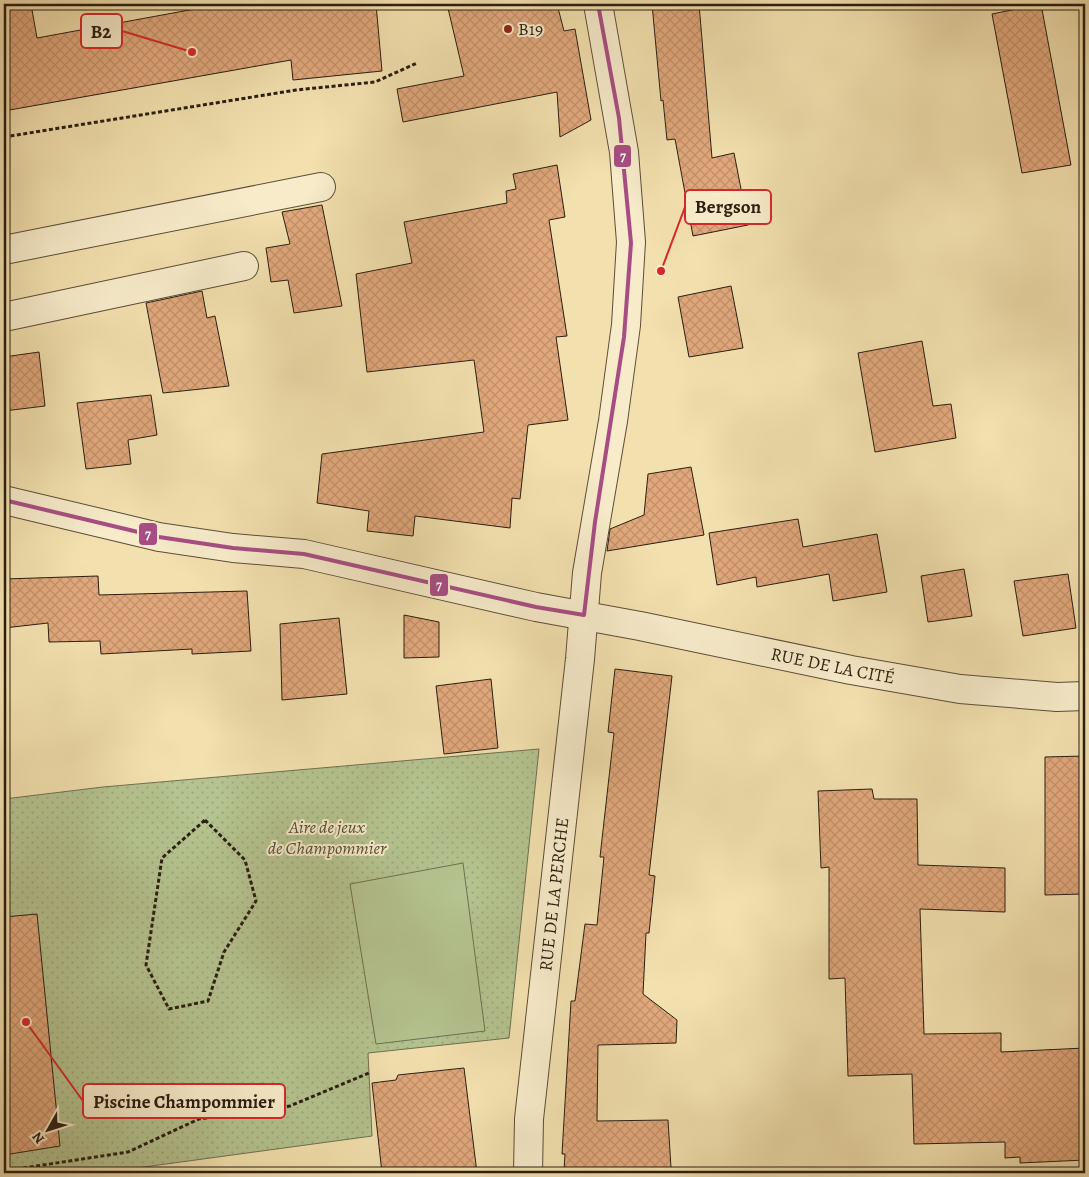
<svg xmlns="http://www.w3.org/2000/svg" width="1089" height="1177" viewBox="0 0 1089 1177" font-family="Alegreya,serif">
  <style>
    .green { fill: url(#green-dots); stroke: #6f7050 }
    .pitch { fill: #b4c38f; stroke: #6f7050 }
    .building { fill: url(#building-cross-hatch); stroke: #2a1e10 }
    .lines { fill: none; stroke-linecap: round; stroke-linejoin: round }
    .minor-casing { stroke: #5c4e38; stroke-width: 30 }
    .path { stroke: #2a1e10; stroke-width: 3; stroke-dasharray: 4 2.5; stroke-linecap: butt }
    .minor { stroke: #f7ebca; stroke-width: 28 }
    .bus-1-casing { stroke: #f7ebca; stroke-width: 8 }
    .bus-1 { stroke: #a84d84; stroke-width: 4 }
    .poi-dot { fill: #8f2418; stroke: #f7ebca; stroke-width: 2 }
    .labels { text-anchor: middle; stroke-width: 4; stroke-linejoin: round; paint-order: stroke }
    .poi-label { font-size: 18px; fill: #2a1e10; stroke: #f7ebca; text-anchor: start }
    .street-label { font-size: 18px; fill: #2a1e10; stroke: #f7ebca }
    .park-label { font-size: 18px; font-style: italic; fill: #535036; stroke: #f7ebca }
    .leader { fill: none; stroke: #d62828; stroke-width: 2 }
    .callout-dot { fill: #d62828; stroke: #f7ebca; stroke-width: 2 }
    .callout { fill: #f7ebca; stroke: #d62828; stroke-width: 2 }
    .callout-label { font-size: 19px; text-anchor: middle; font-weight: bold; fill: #2a1e10 }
    .line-badge { stroke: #f7ebca; stroke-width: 2 }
    .badge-label { font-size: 14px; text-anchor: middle; font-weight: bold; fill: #fff }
  </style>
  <defs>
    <pattern id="green-dots" width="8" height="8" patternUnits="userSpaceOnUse" patternTransform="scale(1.25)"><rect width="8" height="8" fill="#b4c38f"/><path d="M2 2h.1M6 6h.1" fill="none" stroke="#9ba77a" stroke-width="1.8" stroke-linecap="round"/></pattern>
    <pattern id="building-cross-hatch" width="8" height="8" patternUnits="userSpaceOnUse" patternTransform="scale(1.25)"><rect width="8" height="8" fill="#e1a87c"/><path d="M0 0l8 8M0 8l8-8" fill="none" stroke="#c1906a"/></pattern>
  </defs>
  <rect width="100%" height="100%" fill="#f2e0ae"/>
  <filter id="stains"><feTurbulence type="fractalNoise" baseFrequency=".004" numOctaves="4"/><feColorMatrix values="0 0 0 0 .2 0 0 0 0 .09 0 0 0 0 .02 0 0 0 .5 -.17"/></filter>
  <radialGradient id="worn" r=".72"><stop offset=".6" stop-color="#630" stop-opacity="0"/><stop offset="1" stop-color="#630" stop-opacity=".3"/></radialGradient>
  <!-- green -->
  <path class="green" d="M539 749 509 1038 368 1053 372 1136 100 1173H4V799L103 787Z"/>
  <!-- pitch -->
  <path class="pitch" d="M463 863 485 1031 376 1044 350 884Z"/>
  <!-- building -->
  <path class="building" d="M4 4H31L37 38 222 4H376L382 71 293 80 291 60 4 111Z
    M447 4H557L564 31 575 29 591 120 560 137 557 92 403 122 397 89 464 76Z
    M652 4H699L712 158 734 153 748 225 693 236 675 139 667 140 663 100 661 101Z
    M1041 4 1071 165 1022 173 992 14Z
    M557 165 565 217 549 220 567 336 556 337 568 420 528 425 520 499 512 498 510 528 415 516 413 536 367 531 369 511 317 503 322 454 484 432 474 360 367 372 356 274 412 263 404 222 507 203 506 191 516 189 513 174Z
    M322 205 342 306 294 313 288 280 271 282 266 248 290 244 282 212Z
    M731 286 743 348 689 357 678 297Z
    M202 291 207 318 215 316 229 386 163 393 146 303Z
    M922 341 933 406 951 404 956 438 875 452 858 353Z
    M39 352 45 406 4 411V357Z
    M151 395 157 435 128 440 131 464 86 469 77 403Z
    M691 467 704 535 607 551 610 529 644 515 648 474Z
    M798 519 803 547 877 534 887 592 833 601 829 574 757 587 756 577 717 585 709 533Z
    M964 569 972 616 928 622 921 576Z
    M1068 574 1076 628 1023 636 1014 581Z
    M98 576 99 595 247 591 251 651 192 654V649L101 654 100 641 49 642 48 623 4 628V579Z
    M404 615 439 622V657L404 658Z
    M339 618 347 694 282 700 280 624Z
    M615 669 672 676 649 875 655 876 649 933H646L643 994 677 1020 676 1043 598 1045 597 1121 668 1120 671 1168 639 1170 640 1173H592V1171L564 1170 565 1154H562L571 1001H575L585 924 597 925 604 857H600L614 733 608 732Z
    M491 679 498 748 444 754 436 686Z
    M1085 756 1083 894 1045 895V757Z
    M872 789 874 799H917L918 865 1005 868V912L920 909 924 1034 1001 1033V1052L1085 1048V1160L1020 1163V1157L1005 1158V1142L914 1144 912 1074 848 1076 845 978 829 979V867L821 868 818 791Z
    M37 914 60 1146 4 1155V917Z
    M464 1068 477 1173H382L372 1083 396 1080 398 1075Z"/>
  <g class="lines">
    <defs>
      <g id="minor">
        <path d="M4 250 321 187"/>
        <path d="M4 317 244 266"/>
        <path id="s1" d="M4 500 159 537 233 548 304 554 536 607 640 626 851 670 960 689 1057 697 1085 696"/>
        <path id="s2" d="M528 1173 529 1119 580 659 587 573 613 421 626 325 631 242 624 152 598 4"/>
      </g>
    </defs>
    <!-- minor casing -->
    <use href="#minor" class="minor-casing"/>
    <!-- path -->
    <path class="path" d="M4 137 296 90 375 82 417 63
      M205 820 245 860 256 901 224 952 208 1001 169 1009 146 965 162 858Z
      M4 1171 128 1152 199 1119 290 1106 369 1073"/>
    <!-- minor -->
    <use href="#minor" class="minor"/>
    <defs>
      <path id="bus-1" d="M4 500 159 537 233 548 304 554 536 607 584 615
        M584 615 595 522 624 337 631 243 619 118 598 4"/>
    </defs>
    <!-- bus-1 casing -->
    <use href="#bus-1" class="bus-1-casing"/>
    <!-- bus-1 -->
    <use href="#bus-1" class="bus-1"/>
  </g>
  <!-- markers -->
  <circle class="poi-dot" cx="508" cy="29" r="5"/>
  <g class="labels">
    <!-- poi labels -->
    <g class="poi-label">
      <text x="518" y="35">B19</text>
    </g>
    <!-- street labels -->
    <g class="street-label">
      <text dy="6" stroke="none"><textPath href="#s1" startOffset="846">RUE DE LA CITÉ</textPath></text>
      <text dy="6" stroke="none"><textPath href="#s2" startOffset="280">RUE DE LA PERCHE</textPath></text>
    </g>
    <!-- park labels -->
    <g class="park-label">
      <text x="327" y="833">Aire de jeux<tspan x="327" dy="21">de Champommier</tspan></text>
    </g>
  </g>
  <!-- callouts -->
  <path class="leader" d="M192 52L122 31M661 271L685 207M26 1022L83 1101"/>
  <g class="callout-dot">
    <circle cx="192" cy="52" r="5"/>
    <circle cx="661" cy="271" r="5"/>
    <circle cx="26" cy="1022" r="5"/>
  </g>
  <g class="callout">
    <rect x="81" y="14" width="41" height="34" rx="5"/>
    <rect x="685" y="190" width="86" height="34" rx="5"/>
    <rect x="83" y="1084" width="202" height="34" rx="5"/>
  </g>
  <g class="callout-label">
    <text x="101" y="38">B2</text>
    <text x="728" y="213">Bergson</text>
    <text x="184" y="1108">Piscine Champommier</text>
  </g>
  <g class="line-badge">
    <rect x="613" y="144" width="19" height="24" rx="5" fill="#a84d84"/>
    <rect x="138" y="522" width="20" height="24" rx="5" fill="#a84d84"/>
    <rect x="429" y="573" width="20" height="24" rx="5" fill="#a84d84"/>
  </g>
  <g class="badge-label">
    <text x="623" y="161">7</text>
    <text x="148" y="539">7</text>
    <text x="439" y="590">7</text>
  </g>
  <!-- margin -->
  <rect width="1089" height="1177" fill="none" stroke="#f2e0ae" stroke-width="20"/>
  <rect x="5" y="5" width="1079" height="1167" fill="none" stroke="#2a1e10" stroke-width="2.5"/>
  <rect x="10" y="10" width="1069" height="1157" fill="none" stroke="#2a1e10"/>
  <!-- north arrow -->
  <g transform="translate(48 1130) rotate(231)" stroke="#f7ebca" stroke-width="4" paint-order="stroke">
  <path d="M0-4L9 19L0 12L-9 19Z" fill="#2a1e10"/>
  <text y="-8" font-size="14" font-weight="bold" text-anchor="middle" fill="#2a1e10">N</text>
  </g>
  <rect width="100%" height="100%" filter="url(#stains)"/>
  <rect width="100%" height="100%" fill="url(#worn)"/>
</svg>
